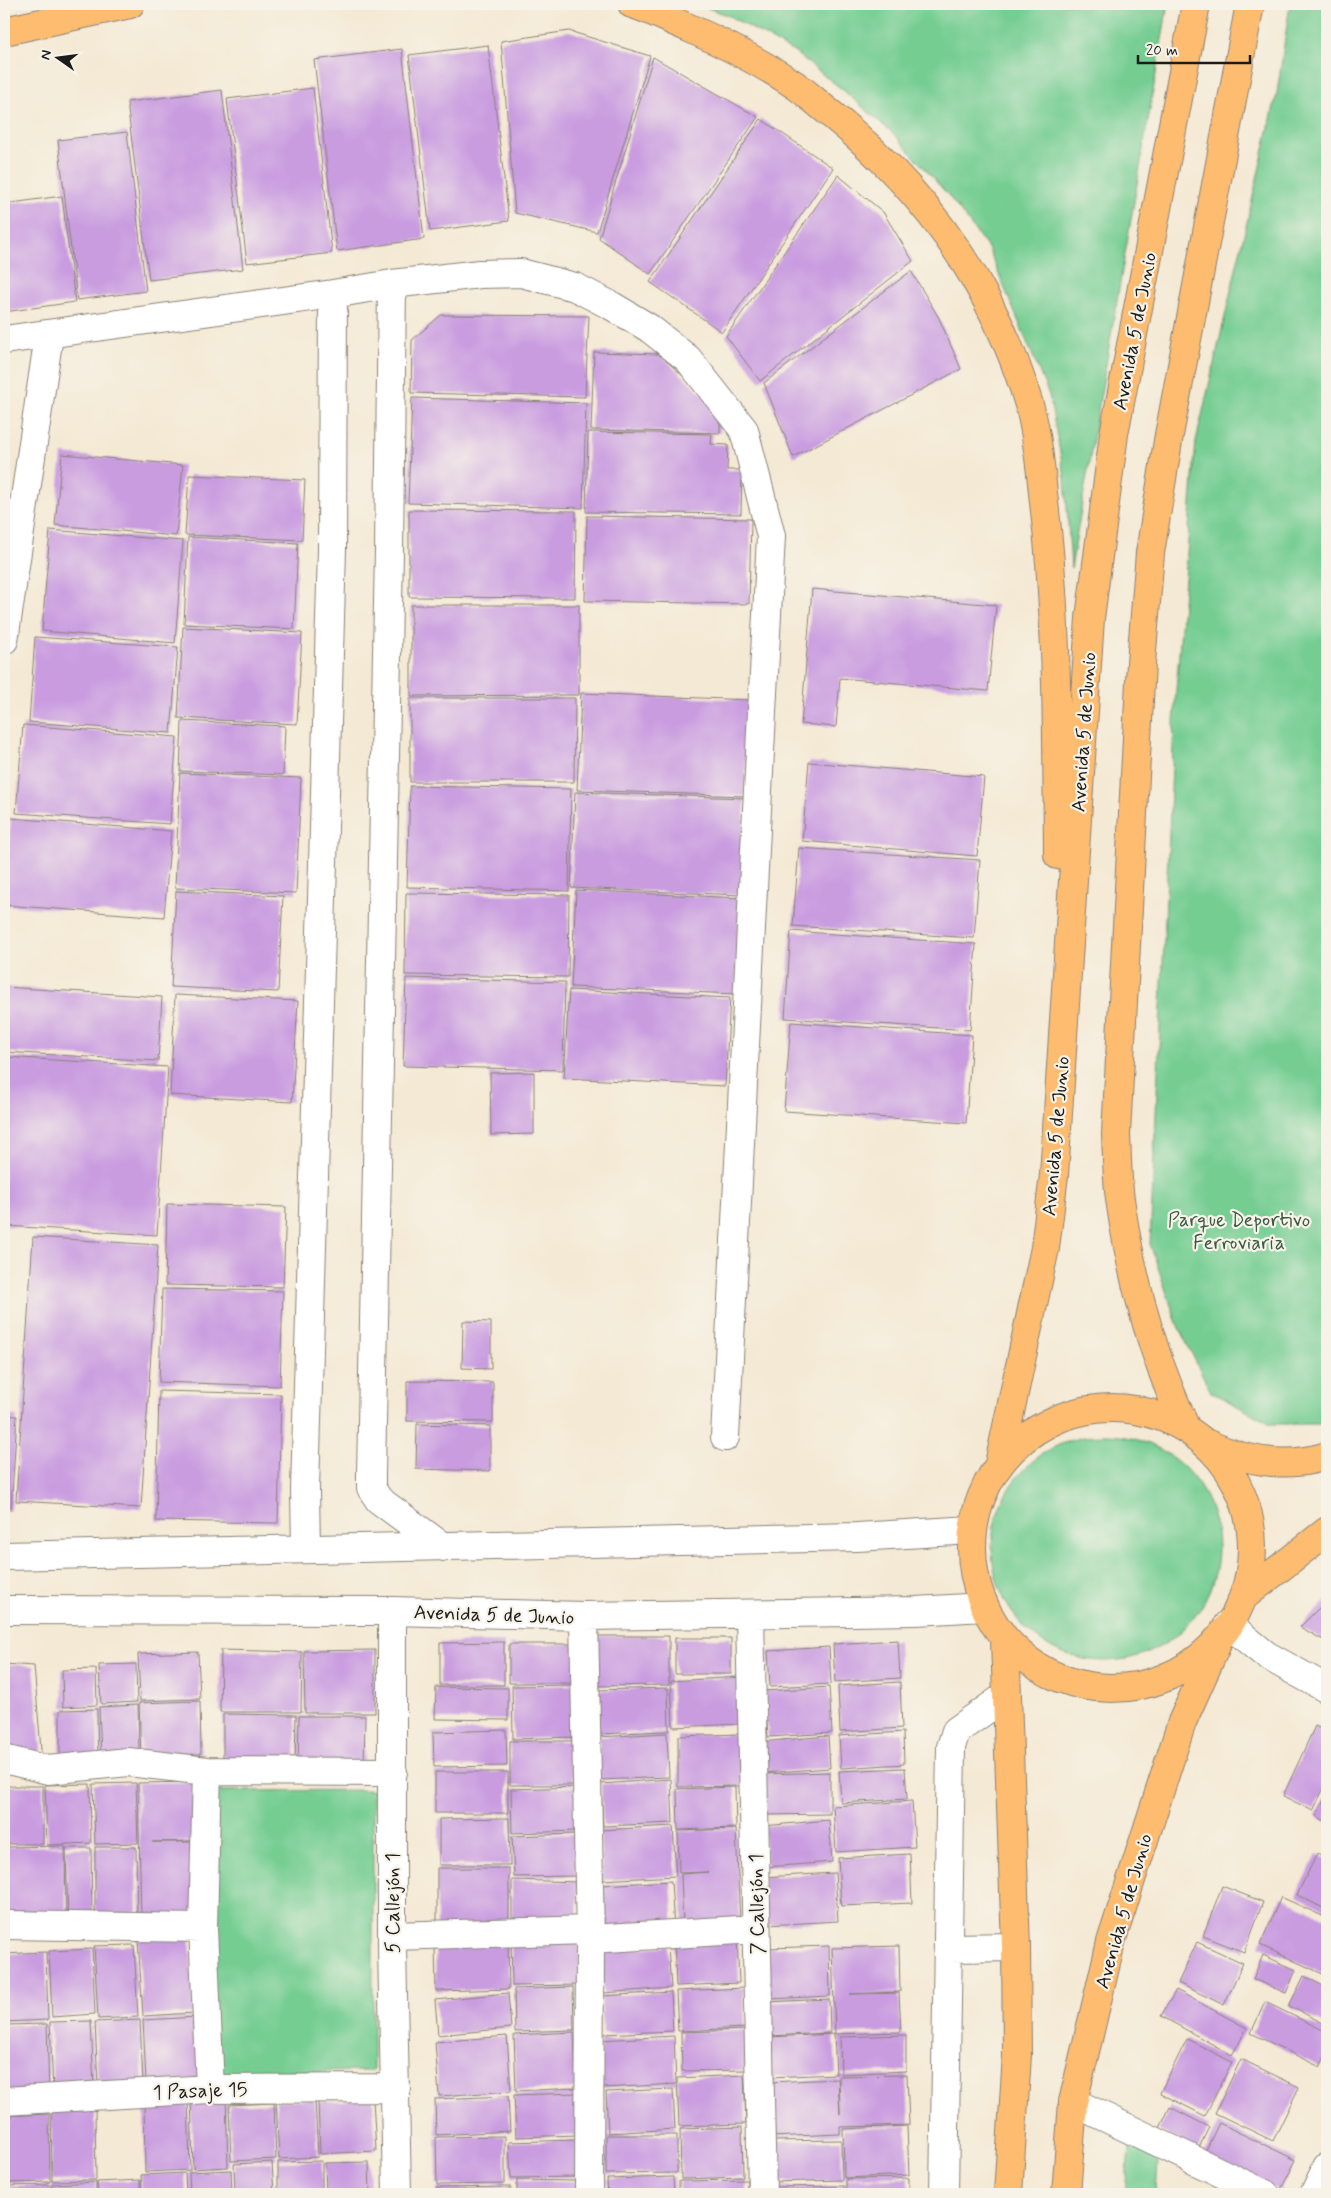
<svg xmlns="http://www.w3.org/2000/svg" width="1331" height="2198" viewBox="0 0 1331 2198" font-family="Mynerve,sans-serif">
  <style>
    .green { fill: #75cd92; stroke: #487457 }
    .building { fill: #c99ce0 }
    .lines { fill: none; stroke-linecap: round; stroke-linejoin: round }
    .minor-casing { stroke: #888278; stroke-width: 30 }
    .major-casing { stroke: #888278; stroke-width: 30 }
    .minor { stroke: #fff; stroke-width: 28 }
    .major { stroke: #febc70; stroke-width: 28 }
    .labels { text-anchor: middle; stroke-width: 4.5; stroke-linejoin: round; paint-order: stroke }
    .street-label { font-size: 20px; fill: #1c1c1c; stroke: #f7f3e8 }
    .park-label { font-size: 20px; fill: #3b5a45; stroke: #f7f3e8 }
  </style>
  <rect width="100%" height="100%" fill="#f7f3e8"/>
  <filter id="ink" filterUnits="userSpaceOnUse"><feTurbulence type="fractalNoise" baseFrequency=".02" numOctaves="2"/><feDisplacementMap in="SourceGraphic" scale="10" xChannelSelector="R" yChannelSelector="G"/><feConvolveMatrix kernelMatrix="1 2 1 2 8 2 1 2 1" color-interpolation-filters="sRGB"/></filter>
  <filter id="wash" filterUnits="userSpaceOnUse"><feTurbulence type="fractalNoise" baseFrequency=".0096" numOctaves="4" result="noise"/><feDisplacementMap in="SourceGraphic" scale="20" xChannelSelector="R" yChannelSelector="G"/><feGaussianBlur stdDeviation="1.12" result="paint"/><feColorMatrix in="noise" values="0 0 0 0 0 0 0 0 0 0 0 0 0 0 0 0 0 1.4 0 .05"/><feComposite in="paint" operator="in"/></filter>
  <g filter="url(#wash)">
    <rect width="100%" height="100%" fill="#f4e9d4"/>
    <!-- green -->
    <path class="green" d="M698 4H1168L1071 568 1065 478 1049 395 988 248 948 195 896 136 843 90 794 52 729 16Z
      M1290 4H1327V1424H1271L1211 1392 1178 1326 1150 1244 1175 703 1196 441 1277 93Z
      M992 1548a113 113 0 1 1 226 0a113 113 0 1 1-226 0Z
      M373 1790V2071L211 2073 210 1791Z
      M1130 2136 1158 2162 1156 2194H1125Z"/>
    <g id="blocks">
      <!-- building -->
      <path class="building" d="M569 31 650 56 597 232 515 213 501 41Z
        M488 45 509 221 430 231 409 55Z
        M402 49 424 239 337 251 314 60Z
        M653 57 758 117 650 274 599 238Z
        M313 88 332 253 247 263 227 99Z
        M222 90 243 269 149 280 127 102Z
        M761 119 833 168 722 332 650 282Z
        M127 132 146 291 77 300 58 140Z
        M838 175 883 212 913 261 760 381 726 336Z
        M62 196 75 302 4 312V204Z
        M911 271 939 318 961 369 793 457 764 383Z
        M441 315 589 316 585 397 411 393 412 340Z
        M594 352 659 354 720 410V433L591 430Z
        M412 398 586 403 583 508 408 503Z
        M588 432 712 434 711 444 728 445 727 470H742L741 514 586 512Z
        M62 454 183 465 176 536 55 525Z
        M189 475 305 480 302 540 185 535Z
        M409 510 576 511 575 598 409 597Z
        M587 516 751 519 749 604 585 601Z
        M50 530 183 541 175 643 42 631Z
        M188 537 298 543 294 629 184 624Z
        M812 589 996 605 988 691 840 678 836 727 801 724Z
        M411 605H579V695L411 696Z
        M183 627 302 633 297 724 178 718Z
        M35 637 178 647 171 733 29 722Z
        M581 693 749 700 745 796 577 790Z
        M410 698H575L574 782H410Z
        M182 721 285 726 283 775 180 771Z
        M23 725 177 737 170 824 16 813Z
        M809 762 984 777 977 856 802 841Z
        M180 773 301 778 296 893 175 888Z
        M410 786 571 789 569 891 407 887Z
        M575 792 745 798 741 895 571 888Z
        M11 818 171 831 164 917 4 905Z
        M799 848 980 860 974 938 793 926Z
        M576 890 740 898 736 994 571 987Z
        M176 891 283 896 278 992 171 987Z
        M406 893 569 895 568 977 405 975Z
        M791 931 976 944 970 1030 785 1018Z
        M406 978 565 982 563 1070 403 1066Z
        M4 987 162 997 158 1061 4 1052Z
        M569 990 730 998 725 1086 564 1078Z
        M175 995 298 1001 292 1102 170 1095Z
        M791 1022 972 1035 966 1123 784 1111Z
        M4 1057 168 1067 157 1235 4 1226Z
        M534 1072V1134L491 1135 490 1073Z
        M167 1204 286 1207 283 1287 165 1285Z
        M33 1237 158 1245 141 1508 16 1501Z
        M162 1289 283 1291 280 1386 159 1382Z
        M463 1321 491 1322V1369L462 1368Z
        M407 1381 493 1382V1422L407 1421Z
        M159 1391 281 1394 278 1523 156 1521Z
        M4 1415 17 1416 11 1510 4 1509Z
        M417 1424 490 1426V1471L416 1469Z
        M1327 1600V1642L1300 1627Z
        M597 1636H669V1685L597 1686Z
        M675 1638H731V1674H675Z
        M898 1640 900 1678 835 1682 833 1644Z
        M504 1642V1685H440V1643Z
        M509 1644H576V1683H509Z
        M829 1647 831 1684 770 1687 768 1651Z
        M221 1650 302 1652 301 1712H220Z
        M375 1650V1713H305L304 1651Z
        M198 1652 200 1699 140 1701 138 1654Z
        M4 1664 34 1666 42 1762 4 1749Z
        M136 1664 137 1702 101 1704 99 1665Z
        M96 1669 97 1705 63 1707 62 1670Z
        M740 1677 742 1724 673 1727 671 1681Z
        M900 1682 902 1728 840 1732 838 1686Z
        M575 1685 576 1737 513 1739 512 1686Z
        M436 1687 508 1688V1720L435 1719Z
        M829 1687 832 1733 768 1737 765 1691Z
        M668 1688 669 1731 598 1734 597 1690Z
        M200 1701 201 1754 141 1756 139 1703Z
        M138 1705 139 1757 101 1758 99 1707Z
        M97 1709 98 1758 60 1759V1710Z
        M223 1714 296 1715 295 1768 223 1767Z
        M299 1716H365L364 1769 298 1768Z
        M1315 1726 1327 1732V1781L1313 1811 1283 1796Z
        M506 1730 507 1766 434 1767 433 1732Z
        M903 1732 904 1764 841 1768 839 1736Z
        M667 1733 669 1777 600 1780 599 1737Z
        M742 1734 743 1786 678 1787V1736Z
        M828 1736 830 1768 763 1773 760 1742Z
        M510 1741H573V1785H510Z
        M905 1768 907 1799 841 1803 839 1771Z
        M435 1772H508V1813H435Z
        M830 1772V1814L765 1815V1774Z
        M671 1779 673 1823 603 1826 601 1784Z
        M193 1782 195 1841 152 1842H194L195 1916 141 1917 138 1783Z
        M136 1783 138 1843 95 1844 93 1784Z
        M90 1784 91 1843 47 1845 45 1785Z
        M4 1786H43V1844H4Z
        M577 1787 579 1831 512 1833 511 1789Z
        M735 1787 736 1828 678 1830 677 1789Z
        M1327 1793V1822L1316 1816Z
        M912 1801 915 1847 836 1852 833 1806Z
        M509 1818 510 1865H439V1819Z
        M829 1820 832 1862 767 1867 763 1826Z
        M673 1826 676 1876 602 1880 600 1830Z
        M736 1829 740 1922 683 1925 681 1874 708 1872 679 1873 678 1831Z
        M575 1834 576 1876 514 1877 512 1836Z
        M65 1846 66 1919 4 1920V1847Z
        M95 1847H136L137 1919 95 1920Z
        M66 1848H91L92 1920H68Z
        M910 1854 912 1903 841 1906 838 1858Z
        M1317 1854 1327 1859V1910L1297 1895Z
        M437 1868H509V1928H437Z
        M835 1873 838 1921 766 1925 763 1877Z
        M512 1880 578 1882 577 1924 512 1922Z
        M671 1881 674 1930 605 1935 602 1885Z
        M1222 1886 1263 1902 1244 1952 1203 1936Z
        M1281 1897 1327 1918V1976L1260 1945Z
        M190 1936 194 2013 143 2016 138 1939Z
        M579 1936 580 1985 512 1986 511 1937Z
        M737 1936 739 1983 676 1986 674 1938Z
        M508 1942 509 1989 436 1991 435 1945Z
        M1197 1942 1243 1963 1224 2005 1178 1983Z
        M134 1945 138 2017 98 2019 94 1946Z
        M668 1946 671 1988 603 1993 600 1951Z
        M829 1946 830 1996 769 1999 768 1948Z
        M899 1946 900 1992 850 1994 899 1993 901 2032 835 2034 832 1948Z
        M92 1949 95 2014 52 2017 49 1951Z
        M46 1952 48 2020 4 2022V1954Z
        M1263 1955 1296 1970 1286 1993 1253 1979Z
        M1304 1976 1327 1988V2025L1289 2006Z
        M573 1987 574 2030 515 2032 514 1989Z
        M744 1988 745 2028 678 2031 676 1991Z
        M1176 1990 1247 2028 1232 2055 1161 2016Z
        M671 1992 673 2031 603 2034 601 1996Z
        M508 1993 511 2028 438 2035 435 2000Z
        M829 1999 830 2033 768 2036 766 2002Z
        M1265 2002 1327 2032V2052L1320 2067 1251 2033Z
        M199 2017 201 2080 146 2082 143 2020Z
        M140 2020 143 2083 98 2085 95 2022Z
        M91 2021 94 2089 53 2091 50 2022Z
        M47 2024 49 2094 4 2095V2025Z
        M746 2030 747 2070 682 2071 681 2032Z
        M574 2032 576 2088 516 2091 514 2035Z
        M834 2034 836 2074 770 2077 768 2037Z
        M906 2035V2071L841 2074 840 2037Z
        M507 2036 511 2091 439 2096 435 2042Z
        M674 2036 676 2084 602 2088 600 2040Z
        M1187 2039 1232 2062 1205 2116 1160 2093Z
        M1241 2059 1299 2087 1273 2141 1215 2113Z
        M744 2075 746 2124 679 2126 677 2078Z
        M907 2075 909 2125 840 2127V2134L770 2137 768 2082 838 2079 840 2114 839 2076Z
        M673 2089 675 2129 608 2133 606 2092Z
        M578 2093 579 2135 516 2137 514 2095Z
        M226 2095 228 2167 193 2169 191 2097Z
        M508 2096 510 2131 436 2135 435 2099Z
        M188 2097 190 2170 145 2172 144 2099Z
        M315 2099 318 2157 279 2159 276 2101Z
        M373 2099 376 2151 320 2154 318 2102Z
        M274 2103 276 2159 231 2161 229 2105Z
        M95 2104 96 2180 52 2181 51 2105Z
        M1170 2107 1209 2127 1198 2150 1159 2130Z
        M49 2114 50 2182 4 2183V2116Z
        M1219 2123 1296 2160 1280 2191 1204 2154Z
        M907 2126 909 2175 844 2178 843 2129Z
        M742 2127 743 2177 681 2179 680 2129Z
        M606 2135H677V2173L606 2174Z
        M505 2136V2184L437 2185 436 2137Z
        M576 2140 577 2177 511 2178 509 2142Z
        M841 2140 842 2180 773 2182 771 2141Z
        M322 2161V2194H278V2162Z
        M272 2162 274 2194H235L234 2164Z
        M369 2162 370 2194H326L325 2163Z
        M231 2170 232 2194H190L189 2172Z
        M185 2173 186 2194H142L141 2175Z
        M673 2177 674 2194H608L607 2179Z
        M909 2178V2194H846V2179Z
        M140 2180V2194H98L97 2182Z
        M517 2180 577 2181V2194H517Z
        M747 2180V2194H679V2181Z
        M96 2182V2194H52V2184Z
        M50 2185V2194H4V2186Z
        M844 2186V2194H773L772 2187Z
        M511 2187V2194H436V2188Z"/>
    </g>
  </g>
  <g filter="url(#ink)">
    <use href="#blocks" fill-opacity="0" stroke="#888278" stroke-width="1"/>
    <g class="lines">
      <defs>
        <path id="minor" d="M392 284 389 551 371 1475V1488L379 1500 443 1547
          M4 340 333 294 392 284 480 274 521 273 575 287 612 306 649 328 688 359 744 430 771 536 725 1437
          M4 640 49 335
          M306 1549 305 1490 332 549 333 294
          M4 1556 857 1537 972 1530
          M4 1610 392 1611 584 1616 916 1611 984 1607
          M392 1611V1946L397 2194
          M750 1615 762 2194
          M584 1616 590 1939 589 2194
          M1228 1624 1266 1655 1327 1689
          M4 1759 48 1770 128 1762 207 1771 393 1772
          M207 1771 203 1928 210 2089
          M4 1925 203 1928
          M392 1936 589 1930
          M590 1939 756 1929
          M949 1948 1016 1947
          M4 2101 210 2089 396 2088
          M1073 2102 1265 2194
          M944 2194 951 1747 956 1731 1007 1695
          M1314 2194 1327 2167"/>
        <path id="major" d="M632 4C651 10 670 20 689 28 725 44 762 63 795 85 808 94 819 105 831 114 926 191 996 289 1030 408 1039 441 1041 477 1045 511 1058 625 1057 740 1058 855
          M4 31 130 4
          M972 1548a140 140 0 1 1 280 0a140 140 0 1 1-280 0Z
          M1185 1426C1152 1354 1131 1277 1120 1199 1117 1178 1117 1155 1116 1134L1141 663 1150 553 1169 435 1250 4
          M1208 1444C1247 1462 1286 1469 1327 1456
          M999 1464 1045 1248 1054 1175 1090 618 1114 434 1196 4
          M1243 1597 1327 1531
          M1005 1640 1016 1947 1017 2055 1008 2194
          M1066 2194 1073 2102 1111 1942 1182 1722 1216 1646"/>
      </defs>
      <!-- minor casing -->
      <use href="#minor" class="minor-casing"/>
      <!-- major casing -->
      <use href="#major" class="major-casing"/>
      <!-- minor -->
      <use href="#minor" class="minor"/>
      <!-- major -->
      <use href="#major" class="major"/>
    </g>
  </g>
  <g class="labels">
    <!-- street labels -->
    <g class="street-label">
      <text transform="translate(1134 331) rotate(-79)" y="7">Avenida 5 de Junio</text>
      <text transform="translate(1083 732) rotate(-86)" y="7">Avenida 5 de Junio</text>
      <text transform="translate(1055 1136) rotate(-85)" y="7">Avenida 5 de Junio</text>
      <text transform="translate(494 1614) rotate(2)" y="7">Avenida 5 de Junio</text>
      <text transform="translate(392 1903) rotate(-90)" y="7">5 Callejón 1</text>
      <text transform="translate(756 1904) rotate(-91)" y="7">7 Callejón 1</text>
      <text transform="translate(1123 1911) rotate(-74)" y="7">Avenida 5 de Junio</text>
      <text transform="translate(200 2090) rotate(-2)" y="7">1 Pasaje 15</text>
    </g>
    <!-- park labels -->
    <g class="park-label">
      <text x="1239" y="1226">Parque Deportivo<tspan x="1239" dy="23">Ferroviaria</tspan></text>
    </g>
  </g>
  <!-- margin -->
  <rect width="1331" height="2198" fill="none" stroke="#f7f3e8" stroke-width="20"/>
  <!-- north arrow -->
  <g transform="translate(58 58) rotate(284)" stroke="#f7f3e8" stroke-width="4" paint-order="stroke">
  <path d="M0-4L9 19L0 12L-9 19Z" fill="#1c1c1c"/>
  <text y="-8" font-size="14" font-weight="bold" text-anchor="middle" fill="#1c1c1c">N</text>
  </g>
  <!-- scale -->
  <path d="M1138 55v8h112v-8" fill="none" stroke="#1c1c1c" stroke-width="2.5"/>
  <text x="1146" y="55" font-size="15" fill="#1c1c1c" stroke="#f7f3e8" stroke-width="4" paint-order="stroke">20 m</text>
</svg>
